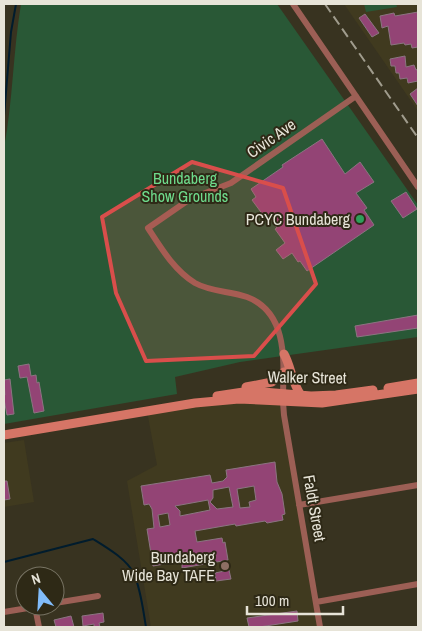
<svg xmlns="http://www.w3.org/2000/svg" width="422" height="631" viewBox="0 0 422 631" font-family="'Archivo Narrow',sans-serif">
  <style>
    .built { fill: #403a1f }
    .green { fill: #295836 }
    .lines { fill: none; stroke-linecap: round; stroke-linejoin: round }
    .stream { stroke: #001c2d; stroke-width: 2 }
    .building { fill: #934475; stroke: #8b7581; fill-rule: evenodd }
    .street { stroke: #9c5f55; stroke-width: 6 }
    .secondary { stroke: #d67566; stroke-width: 9 }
    .rail { stroke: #a09c8d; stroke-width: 2; stroke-dasharray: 10 5; stroke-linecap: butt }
    .marked { fill: #d94e4b; fill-opacity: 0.2; stroke: #d94e4b; stroke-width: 4; stroke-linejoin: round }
    .leisure-dot { fill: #2e9e5b; stroke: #2e2916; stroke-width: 2 }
    .education-dot { fill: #8d6e63; stroke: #2e2916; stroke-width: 2 }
    .labels { text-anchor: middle; stroke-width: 4; stroke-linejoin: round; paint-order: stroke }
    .street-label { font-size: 16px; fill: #e7e4d8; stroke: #2e2916 }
    .park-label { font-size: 16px; fill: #6edb8c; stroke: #2e2916 }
    .poi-label { font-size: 16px; fill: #e7e4d8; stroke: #2e2916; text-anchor: end }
  </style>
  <rect width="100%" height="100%" fill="#383320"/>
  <!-- built -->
  <path class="built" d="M344 4H418V111Z
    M195 403H283L319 626 151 627 127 481 157 465 147 411Z
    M24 440 34 502 4 507V443Z"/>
  <!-- green -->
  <path class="green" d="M21 4H277L418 205V337L240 362 175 377 177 394 4 424V148C13 100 13 52 21 4Z
    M364 4H396L397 7 366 12Z"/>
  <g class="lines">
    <!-- stream -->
    <path class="stream" d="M4 116 11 32 16 4
      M4 562 93 539C106 547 128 560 134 574 141 590 143 610 146 627"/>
  </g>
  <!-- building -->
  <path class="building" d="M418 12V47L412 48 411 44 405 45 404 43 391 45 388 26 382 28 380 16 394 13 395 16Z
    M365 14 379 33 372 37 359 18Z
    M405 56 406 67 414 65 416 70 418 69V81L408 83 407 78 400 79 399 73H396L395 66H391L390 59Z
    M418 88V106L410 94Z
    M322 139 345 174 360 162 374 182 356 193 367 208 364 210 374 225 307 271 300 261 298 262 292 253 283 259 276 250 285 243 275 229 277 228 269 216 266 219 252 200 256 197 251 189 283 167 282 165Z
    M406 192 417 209 403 218 391 201Z
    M418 315V328L357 337 355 326Z
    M29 364 31 376 36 375 37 383 39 382 44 411 34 413 27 377 20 378 18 366Z
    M10 379 14 414 7 415 4 399V396L5 395 4 380Z
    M275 462 277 482 282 494 285 514 282 515 283 520 267 523 265 521 236 526 235 524 195 531 197 542 222 538 223 543 225 542 228 560 182 568V562L169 560 170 563 153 566 147 529 154 528 152 509 149 504 144 505 141 486 210 475 212 483 223 481 227 477 226 470ZM254 486 256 500 249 502 250 507 240 508 237 489ZM229 487 233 507 217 509 210 502 213 498V490ZM208 500 210 510 180 516V511L175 506ZM168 513 170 525 160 527 158 515Z
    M4 481H7L10 499 4 500Z
    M229 570 231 579 216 581 215 573Z
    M297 611 298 621 259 627H249L247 618Z
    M103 613 104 622 99 623 100 627H94V624L83 626 82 616Z
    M71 616 74 627H56L54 620Z"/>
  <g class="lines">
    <!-- street -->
    <path class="street" d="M293 4 418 187
      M283 394C284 359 287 312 247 297 230 291 211 292 195 283 174 270 161 248 148 228L190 199 231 183 356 96
      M283 402 284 415 320 627
      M299 505 418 485
      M316 602 418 584
      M55 603 98 596
      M35 607 39 627
      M4 612 40 606"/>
    <!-- secondary -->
    <path class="secondary" d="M284 354C291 366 292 384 301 395
      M246 387 272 382 284 372
      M388 388 418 383
      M217 396 250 391 311 396 336 395 373 390
      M4 435 195 403 239 399 322 403 418 389"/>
    <!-- rail -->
    <path class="rail" d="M325 4 418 138"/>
  </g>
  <!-- marked area -->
  <path class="marked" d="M192 162 283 188 316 284 254 356 146 361 116 293 102 217Z"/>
  <!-- markers -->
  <circle class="leisure-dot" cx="360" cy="219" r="5"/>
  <circle class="education-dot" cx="225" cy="566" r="5"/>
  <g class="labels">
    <!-- street labels -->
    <g class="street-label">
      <text transform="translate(271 138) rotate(-35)" y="6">Civic Ave</text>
      <text transform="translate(307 377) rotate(1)" y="6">Walker Street</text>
      <text transform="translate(315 508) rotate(80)" y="6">Faldt Street</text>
    </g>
    <!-- park labels -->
    <g class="park-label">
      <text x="185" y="184">Bundaberg<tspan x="185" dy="18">Show Grounds</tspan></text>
    </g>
    <!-- poi labels -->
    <g class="poi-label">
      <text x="350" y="225">PCYC Bundaberg</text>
      <text x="215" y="563">Bundaberg<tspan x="215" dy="18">Wide Bay TAFE</tspan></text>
    </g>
  </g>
  <!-- border -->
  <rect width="422" height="631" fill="none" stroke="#e7e4d8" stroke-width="10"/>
  <!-- north arrow -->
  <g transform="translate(40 591) rotate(342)"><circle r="24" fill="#2e2916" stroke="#787464"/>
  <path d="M0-4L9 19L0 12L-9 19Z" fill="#81bcfa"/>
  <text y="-8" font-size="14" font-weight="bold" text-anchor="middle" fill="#e7e4d8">N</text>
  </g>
  <!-- scale -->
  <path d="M247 606v8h96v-8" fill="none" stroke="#e7e4d8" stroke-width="2.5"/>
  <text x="255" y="606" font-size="15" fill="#e7e4d8" stroke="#2e2916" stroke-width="4" paint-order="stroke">100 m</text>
</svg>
